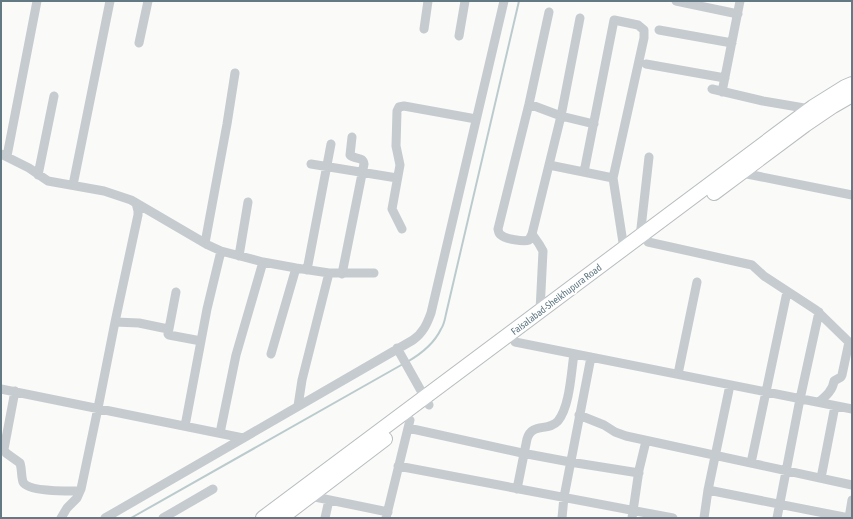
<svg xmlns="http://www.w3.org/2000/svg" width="853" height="519" viewBox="0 0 853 519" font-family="'Asap Condensed',sans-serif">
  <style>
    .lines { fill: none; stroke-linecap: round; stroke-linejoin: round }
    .stream { stroke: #bbcbcd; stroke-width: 2 }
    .highway-casing { stroke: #b8bdc0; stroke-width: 16 }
    .minor { stroke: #c5cbce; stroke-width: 9 }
    .highway { stroke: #fff; stroke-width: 14 }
    .labels { text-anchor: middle; stroke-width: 4; stroke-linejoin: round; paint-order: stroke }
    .street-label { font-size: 10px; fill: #637a85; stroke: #fff }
  </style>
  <rect width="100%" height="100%" fill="#fafaf8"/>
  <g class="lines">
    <!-- stream -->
    <path class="stream" d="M407 362C421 354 434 344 441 329 444 325 445 319 446 314L519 1
      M131 518 403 364"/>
    <defs>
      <path id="highway" d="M714 193 805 125 833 106 852 95
        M263 518 813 107 845 87 852 84
        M281 518 385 439"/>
    </defs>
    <!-- highway casing -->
    <use href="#highway" class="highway-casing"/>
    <!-- minor -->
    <path class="minor" d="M676 1 738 14
      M549 12 529 104 498 229C499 232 498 233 501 235 505 239 524 242 529 240L532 234 561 116 580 18
      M424 29 428 1
      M659 30 732 43
      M459 36 465 1
      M139 43 148 1
      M646 64 725 78
      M712 89 763 101 810 109
      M722 92 740 1
      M529 104 561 116 594 124
      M1 154 29 168 48 181 104 191 131 200 208 245 221 251 263 262 296 268 329 273H374
      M7 156 37 1
      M311 164 397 178
      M549 165 613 178
      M584 172 614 20 638 25 644 30V38L613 178 624 249
      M742 173 852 195
      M38 175 54 96
      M73 185 110 1
      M402 229 392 209 400 165 396 146 397 111 399 107 404 106 476 119
      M532 234 539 244 543 251 540 311
      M640 237 649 157
      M648 242 752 265 764 276 816 310 852 345
      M205 243 227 124 235 73
      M239 256 248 202
      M307 270 331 144
      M342 274 364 164C363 156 355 160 350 155L352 137
      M176 292 168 334 169 335 201 341
      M115 322 139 323 168 329
      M515 342 852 409
      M397 348 429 405
      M271 354 296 268
      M678 374 697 282
      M1 389 243 438
      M15 391 4 449 6 453 20 463C22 469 21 476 23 482 28 492 69 491 80 491
      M819 402C826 396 833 390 834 381L841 377 842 375 849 342
      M298 406 302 380 329 273
      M579 415 604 425 615 432 626 436 852 485
      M185 426 207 309 221 251
      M408 428 522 453 570 462 639 473
      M220 433 236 355 263 262
      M751 463 787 292
      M398 466 673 518
      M821 478 835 406
      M517 489 527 439C532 422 548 432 558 421 570 406 571 373 574 354
      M708 490 849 518
      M310 496 388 512
      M61 518 67 508 77 498 81 489 98 408 115 322 138 215V211L136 203
      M105 518 413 340C423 333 427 324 431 313L504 1
      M163 518 213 489
      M325 518 329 500
      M386 518 410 420
      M562 518 564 497 591 357
      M632 518 639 470 646 441
      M704 518 708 490 730 385
      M777 518 800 399 819 312
      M849 518 852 500"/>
    <!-- highway -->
    <use href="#highway" class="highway"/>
  </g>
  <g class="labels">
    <!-- street labels -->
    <g class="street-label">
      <text transform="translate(556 299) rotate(-37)" y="4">Faisalabad-Sheikhupura Road</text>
    </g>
  </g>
  <!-- border -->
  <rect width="853" height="519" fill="none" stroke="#637a85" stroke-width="4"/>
</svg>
